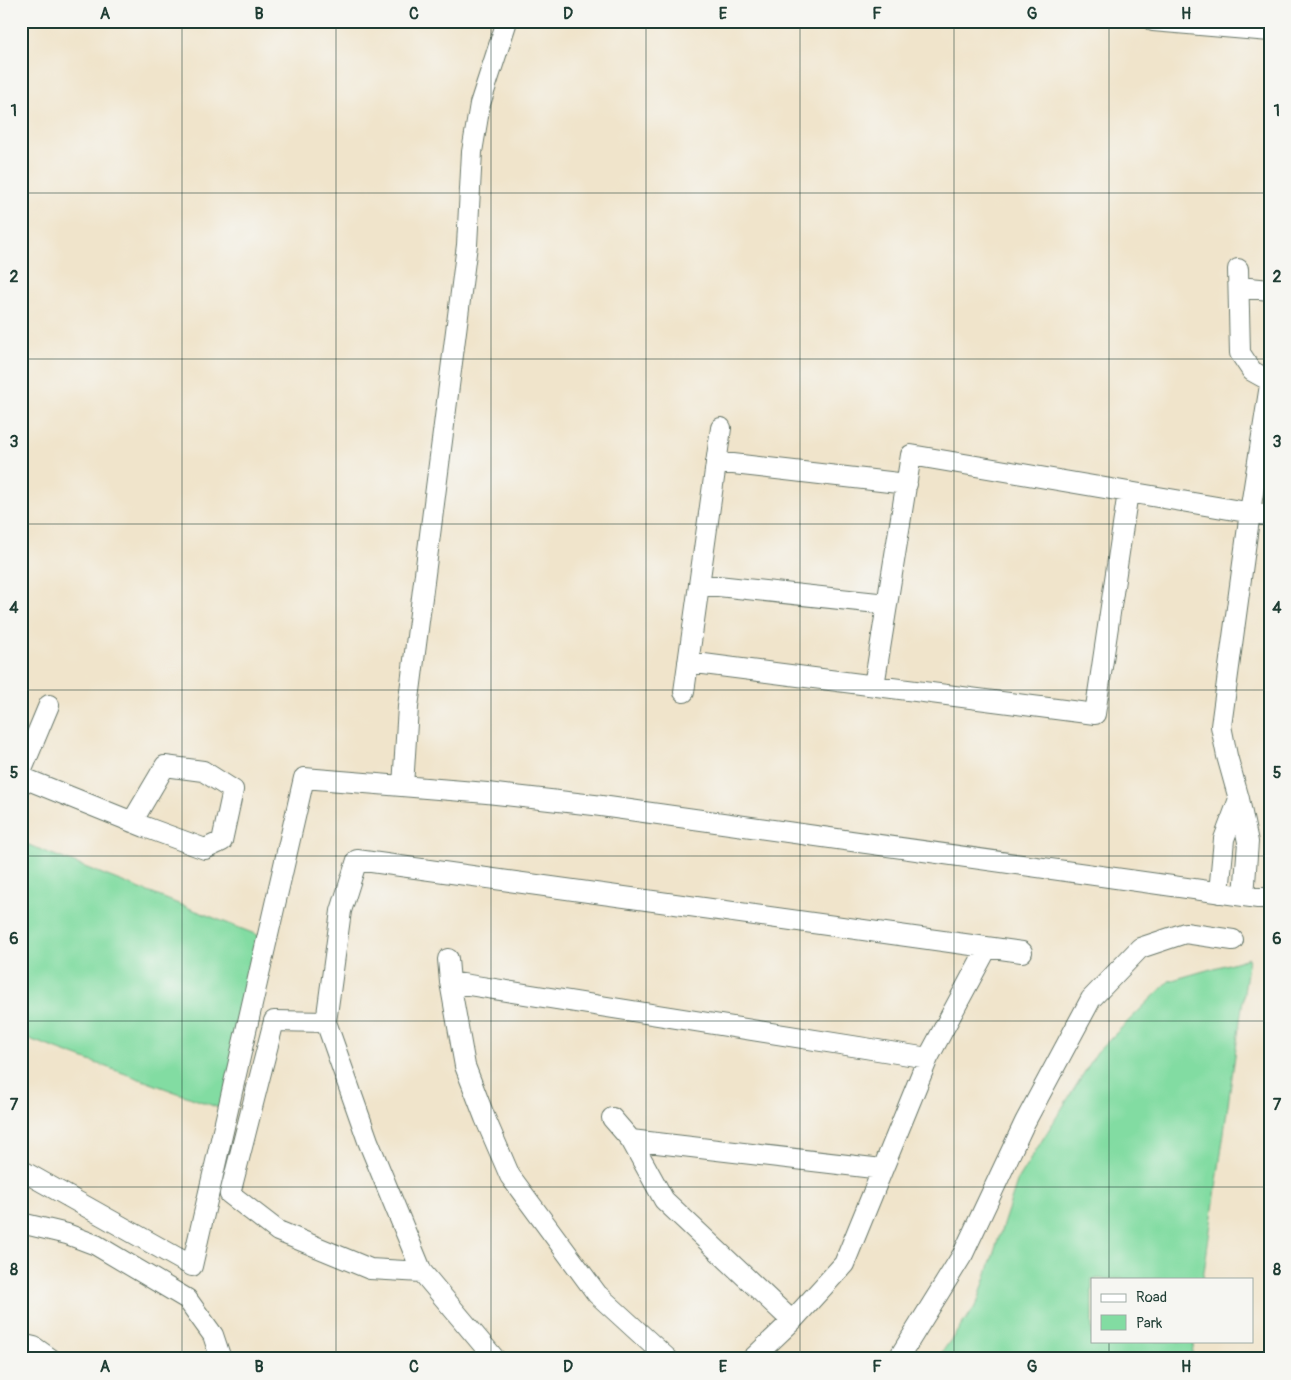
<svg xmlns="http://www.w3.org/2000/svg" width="1291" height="1380" viewBox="0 0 1291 1380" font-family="Pangolin,sans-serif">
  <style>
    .green { fill: #82dca2; stroke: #508c6b }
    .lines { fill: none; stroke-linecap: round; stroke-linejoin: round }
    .minor-casing { stroke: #687769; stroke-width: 22 }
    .minor { stroke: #fff; stroke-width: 20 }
    .grid { fill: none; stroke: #1f3d34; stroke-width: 1; stroke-opacity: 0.55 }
    .neatline { fill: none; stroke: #1f3d34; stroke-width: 2 }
    .grid-label { font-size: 16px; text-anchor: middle; font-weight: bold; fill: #1f3d34 }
  </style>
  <rect width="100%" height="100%" fill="#f6f6f2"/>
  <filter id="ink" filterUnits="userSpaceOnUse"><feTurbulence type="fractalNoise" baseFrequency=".02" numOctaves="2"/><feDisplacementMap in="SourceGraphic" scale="10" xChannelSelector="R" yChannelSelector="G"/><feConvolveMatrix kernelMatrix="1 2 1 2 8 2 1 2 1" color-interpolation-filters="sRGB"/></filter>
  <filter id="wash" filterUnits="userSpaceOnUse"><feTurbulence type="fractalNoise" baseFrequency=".0096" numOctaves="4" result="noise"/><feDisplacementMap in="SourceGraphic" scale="20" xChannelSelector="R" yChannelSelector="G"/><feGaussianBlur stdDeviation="1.12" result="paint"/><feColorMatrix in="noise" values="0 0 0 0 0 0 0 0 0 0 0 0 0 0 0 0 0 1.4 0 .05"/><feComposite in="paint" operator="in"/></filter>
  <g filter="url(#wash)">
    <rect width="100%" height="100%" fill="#f0e4cb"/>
    <!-- green -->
    <path class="green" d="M21 842 260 936 222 1109 21 1036Z
      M1249 958 1203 1279H1092V1341H1194L1191 1359H937L977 1304 1018 1179 1097 1052 1169 981Z"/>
  </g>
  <g filter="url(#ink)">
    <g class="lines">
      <defs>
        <path id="minor" d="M1153 21 1270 31
          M1238 269 1240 353 1252 371 1270 381
          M1239 287 1270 290
          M716 462 907 484
          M699 584 887 604
          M688 662 1095 714 1128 492
          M874 686 911 455 1270 516
          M684 692 721 428
          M21 772 49 705
          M21 777 145 827 205 849 222 841 233 790 203 771 165 766 132 822
          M403 786 408 707 467 245 472 152 480 104 507 21
          M1219 893 1224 839 1239 799
          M1244 896 1248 842 1239 799 1227 756 1221 726 1250 512 1270 385
          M448 959 450 982 465 1066 485 1118 510 1176 597 1294 668 1359
          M450 982 928 1058
          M326 1022 274 1021 230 1194 278 1231 370 1269 422 1272
          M612 1118 631 1140 664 1200 792 1321
          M631 1140 882 1169
          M21 1170 192 1266 304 778 487 793 594 805 1258 898H1270
          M21 1223 67 1234 96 1245 187 1299 213 1335 221 1359
          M21 1344 34 1347 51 1359
          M495 1359 422 1272 368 1141 326 1022 341 911 357 860 1022 952
          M752 1359 792 1321 844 1264 928 1058 987 948
          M898 1359 963 1254 1025 1122 1091 999 1140 948 1185 933 1233 940"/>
      </defs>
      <!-- minor casing -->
      <use href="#minor" class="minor-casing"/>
      <!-- minor -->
      <use href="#minor" class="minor"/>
    </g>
  </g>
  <!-- grid -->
  <path class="grid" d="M182 21V1359M336 21V1359M491 21V1359M646 21V1359M800 21V1359M954 21V1359M1109 21V1279M21 193H1270M21 359H1270M21 524H1270M21 690H1270M21 856H1270M21 1021H1270M21 1187H1270M1109 1341V1359"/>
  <!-- margin -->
  <rect width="1291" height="1380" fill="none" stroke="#f6f6f2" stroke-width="55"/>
  <!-- legend -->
  <rect x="1091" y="1278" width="162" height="65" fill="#f6f6f2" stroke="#a0aca6"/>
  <rect x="1101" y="1294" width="25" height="8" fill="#ffffff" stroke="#a0aca6"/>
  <text x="1136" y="1302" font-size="15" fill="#1f3d34">Road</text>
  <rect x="1101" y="1315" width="25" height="15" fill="#82dca2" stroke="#a0aca6"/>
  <text x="1136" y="1328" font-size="15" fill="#1f3d34">Park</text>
  <rect x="28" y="28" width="1236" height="1324" class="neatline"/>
  <g class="grid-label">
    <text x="105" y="19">A</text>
    <text x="259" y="19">B</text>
    <text x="414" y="19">C</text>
    <text x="568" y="19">D</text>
    <text x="723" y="19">E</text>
    <text x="877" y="19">F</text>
    <text x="1032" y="19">G</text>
    <text x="1186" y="19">H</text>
    <text x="14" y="116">1</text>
    <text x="1277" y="116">1</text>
    <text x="14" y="282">2</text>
    <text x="1277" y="282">2</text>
    <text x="14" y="447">3</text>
    <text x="1277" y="447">3</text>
    <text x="14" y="613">4</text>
    <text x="1277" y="613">4</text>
    <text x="14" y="778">5</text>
    <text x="1277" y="778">5</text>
    <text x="14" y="944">6</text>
    <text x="1277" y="944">6</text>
    <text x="14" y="1110">7</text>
    <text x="1277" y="1110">7</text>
    <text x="14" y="1275">8</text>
    <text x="1277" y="1275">8</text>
    <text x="105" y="1372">A</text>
    <text x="259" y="1372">B</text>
    <text x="414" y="1372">C</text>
    <text x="568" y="1372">D</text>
    <text x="723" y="1372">E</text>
    <text x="877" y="1372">F</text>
    <text x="1032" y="1372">G</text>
    <text x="1186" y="1372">H</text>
  </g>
</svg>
